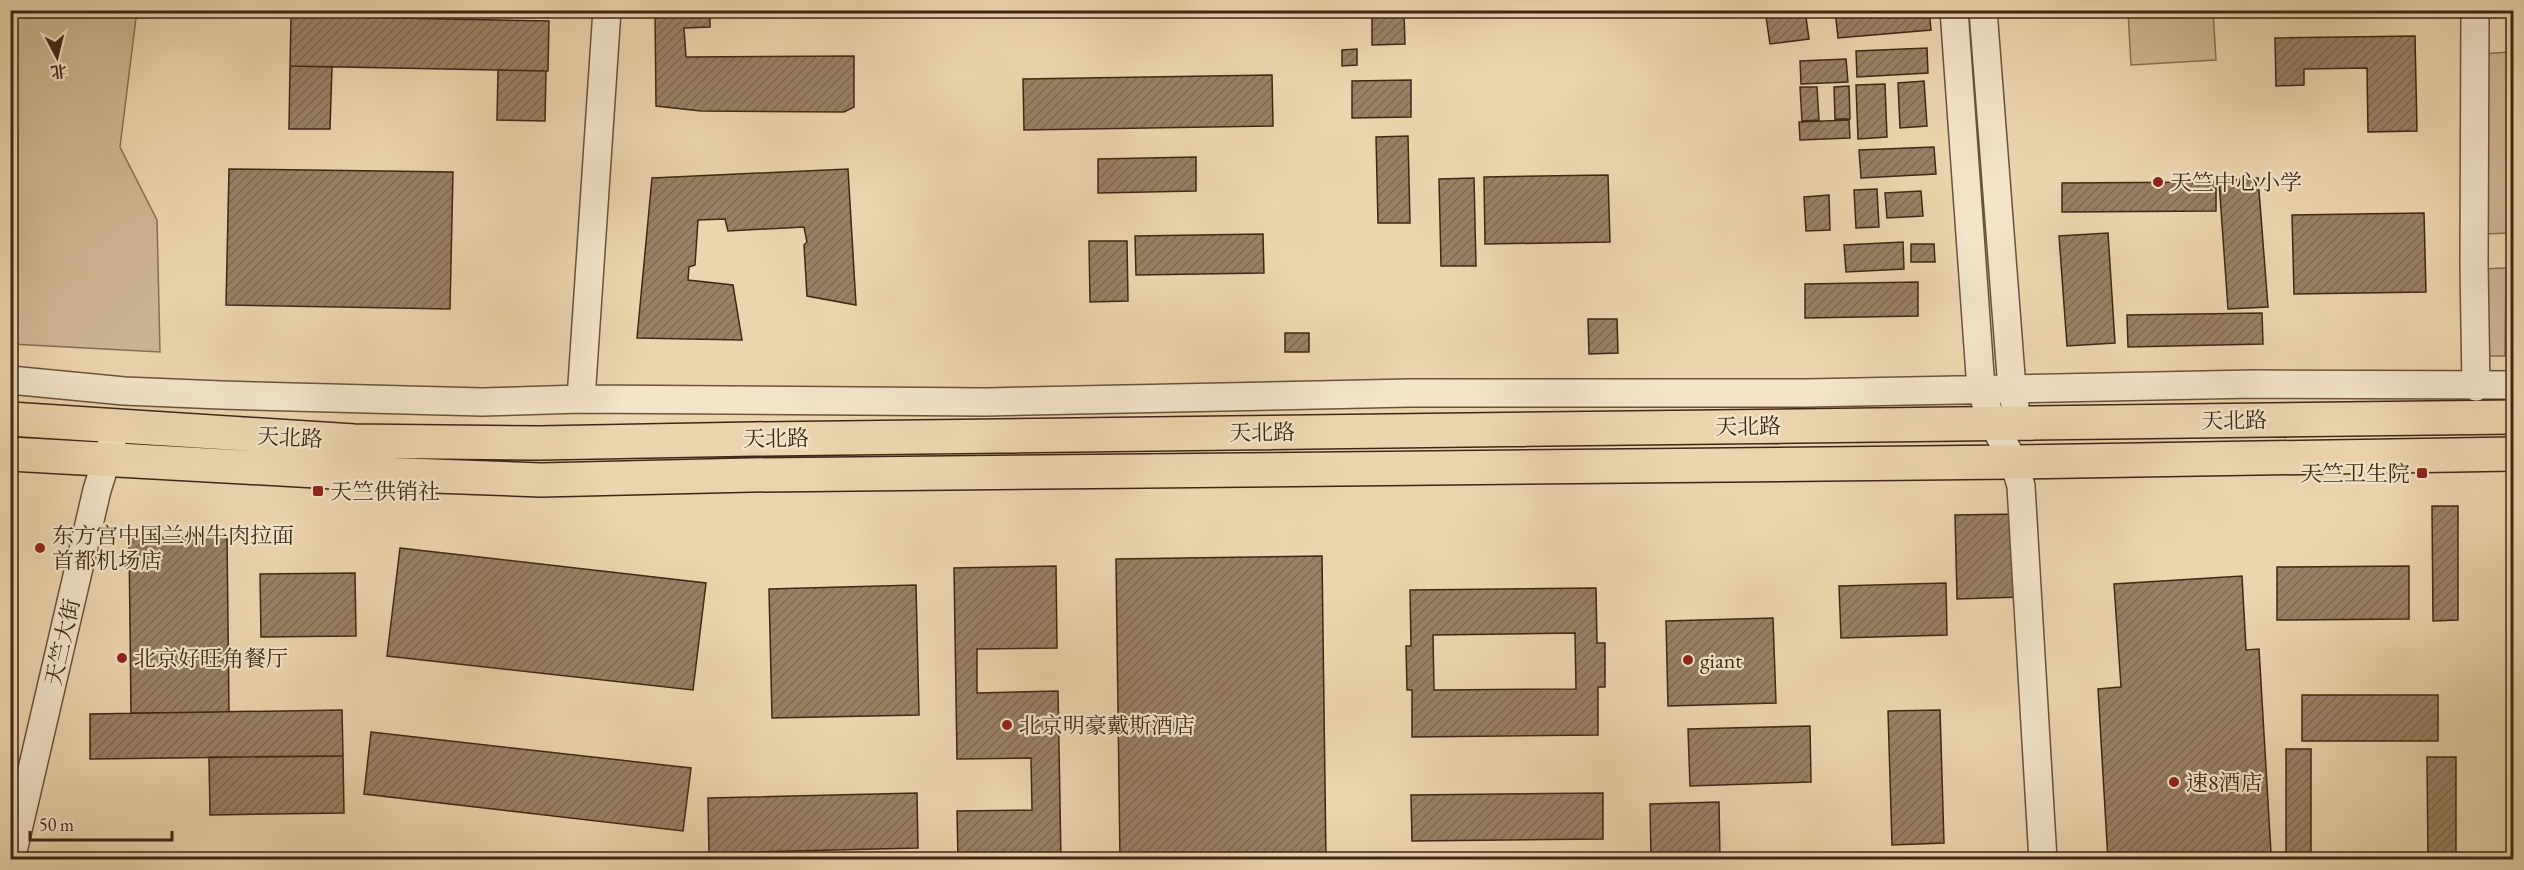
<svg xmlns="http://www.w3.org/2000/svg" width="2524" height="870" viewBox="0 0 2524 870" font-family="'EB Garamond','Noto Serif SC',serif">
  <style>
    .grass { fill: #cfb794; stroke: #876f55; stroke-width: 1.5 }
    .building { fill: url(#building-hatch); stroke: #3f2716; stroke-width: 1.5; fill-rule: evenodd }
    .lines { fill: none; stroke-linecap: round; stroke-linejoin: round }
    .minor-casing { stroke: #6a523c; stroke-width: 30 }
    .major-casing { stroke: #3f2716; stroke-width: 36 }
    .minor { stroke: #f3e4ca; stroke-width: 27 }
    .major { stroke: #ecd5ae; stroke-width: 33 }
    .poi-dot { fill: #8f2418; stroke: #f3e4ca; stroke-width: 2 }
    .labels { text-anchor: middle; stroke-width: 4.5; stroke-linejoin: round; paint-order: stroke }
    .poi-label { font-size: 22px; fill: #3f2716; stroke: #f3e4ca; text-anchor: start }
    .street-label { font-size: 22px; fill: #3f2716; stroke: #f3e4ca }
  </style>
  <defs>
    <pattern id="building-hatch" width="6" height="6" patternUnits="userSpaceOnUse" patternTransform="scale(1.5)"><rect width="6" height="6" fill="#998165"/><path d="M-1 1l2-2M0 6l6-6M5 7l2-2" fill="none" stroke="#7e6a52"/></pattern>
  </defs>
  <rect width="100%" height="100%" fill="#ecd5ae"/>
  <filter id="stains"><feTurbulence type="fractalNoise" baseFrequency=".00333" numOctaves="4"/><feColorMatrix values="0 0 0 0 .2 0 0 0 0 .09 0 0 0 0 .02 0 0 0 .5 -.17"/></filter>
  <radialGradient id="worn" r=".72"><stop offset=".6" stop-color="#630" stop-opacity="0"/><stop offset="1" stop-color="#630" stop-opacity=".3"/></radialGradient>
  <!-- grass -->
  <path class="grass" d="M10 11H297L136 18 120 147 157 220 160 352 11 344Z
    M2128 11H2213L2216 60 2131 65Z
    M2510 52 2509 233 2485 234 2480 54Z
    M2506 268 2505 356H2480L2481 269Z"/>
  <!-- building -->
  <path class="building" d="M655 10H710V27L684 28 686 57 854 56V107L844 112 701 111 656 106Z
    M1765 10H1805L1809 39 1770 44Z
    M1835 10H1929L1931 30 1838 38Z
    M1372 13H1404L1405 44 1372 45Z
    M291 16 549 21 548 71 290 66Z
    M2415 36 2417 131 2368 132 2367 68 2304 69V85L2276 86 2275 38Z
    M2513 44H2514V228H2512Z
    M1927 48 1928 73 1857 77 1856 51Z
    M1357 49V65L1342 66V50Z
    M1846 59 1848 82 1801 84 1800 61Z
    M290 66 332 67 330 129H289Z
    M498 70 546 71 545 121 497 120Z
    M1272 75 1273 126 1024 130 1023 79Z
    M1411 80V117L1352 118V81Z
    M1924 81 1927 126 1900 128 1898 83Z
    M1885 84 1887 137 1858 139 1856 85Z
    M1849 86 1850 119H1835L1834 87Z
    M1800 87H1817L1819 120 1802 121Z
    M1849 120 1850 138 1800 140 1799 122Z
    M1408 136 1410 223H1378L1376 137Z
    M1934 147 1936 174 1861 178 1859 150Z
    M1196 157V191L1098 193V159Z
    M229 169 453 172 450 309 226 305Z
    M848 169 856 305 807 296 804 245 807 242 804 227 728 231 725 219 698 220 695 265 689 267 688 280 733 285 742 340 637 338 652 178Z
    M1608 175 1610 242 1485 244 1484 177Z
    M1474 178 1476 266H1441L1439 179Z
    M2258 178 2268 307 2228 309 2219 181Z
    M2216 182V211L2062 212V183Z
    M1877 189 1879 227 1856 228 1854 190Z
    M1921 191 1923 216 1887 218 1885 193Z
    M1829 195 1830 230 1806 231 1804 197Z
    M2424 213 2426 292 2294 294 2292 215Z
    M2108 233 2115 343 2067 346 2059 236Z
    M1263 234 1264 273 1136 275 1135 236Z
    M1089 241H1127L1128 301 1090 302Z
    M1903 242 1904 269 1846 272 1844 245Z
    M1911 244H1934L1935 262H1911Z
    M1918 282V316L1805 318V284Z
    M2262 313 2263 344 2128 347 2127 315Z
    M1588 319H1617L1618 353 1589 354Z
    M1285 333H1309V352H1285Z
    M2432 506H2458V620L2433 621Z
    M2019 514 2021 597 1957 599 1955 515Z
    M227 536 229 712 131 713 129 538Z
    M400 548 706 583 693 690 387 656Z
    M1322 556 1326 860H1120L1116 559Z
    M1056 566 1057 648 977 649V693L1058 691 1061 860H958L957 811 1032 810 1031 758 957 759 954 568Z
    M2409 566V619L2277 620V567Z
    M355 573 356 636 261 637 260 574Z
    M2242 576 2246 650 2259 649 2271 853 2163 860H2108L2098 689 2121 687 2114 584Z
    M1946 583 1947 635 1841 638 1839 586Z
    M916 585 919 715 772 718 769 589Z
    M1596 588 1597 643H1605V687H1598V735L1412 737V690H1407L1406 646H1411L1410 590ZM1575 633 1576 689 1434 690 1433 635Z
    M1773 618 1776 703 1668 706 1666 621Z
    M2302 695H2438V741H2302Z
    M342 710 343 756 90 759V714Z
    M1940 710 1944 843 1892 845 1888 711Z
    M1810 726 1811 782 1690 786 1688 729Z
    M371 732 691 768 683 831 364 794Z
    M2286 749H2311V860H2286Z
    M343 756 344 813 210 815 209 757Z
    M2427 757H2456V860H2428Z
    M917 793 918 848 709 853 708 798Z
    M1603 793V839L1412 841 1411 795Z
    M1719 802 1720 860H1651L1650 804Z
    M364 853 420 860H364Z"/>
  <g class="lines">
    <defs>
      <path id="minor" d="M1954 10 1981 389 1992 422 2014 462 2021 486 2043 860
        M1983 10 2012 389 2015 405
        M2475 10 2474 265 2476 387
        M10 380 124 391 221 395 482 402 581 399 986 402 1410 393H1806L2253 384 2514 385
        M581 399 607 10
        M11 860 97 490 112 442"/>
      <path id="major" d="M10 419 354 441 540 443 753 439 2514 417
        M10 454 351 473 541 480 751 475 2014 462 2514 454"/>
    </defs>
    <!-- minor casing -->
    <use href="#minor" class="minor-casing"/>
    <!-- major casing -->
    <use href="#major" class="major-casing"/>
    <!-- minor -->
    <use href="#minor" class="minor"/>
    <!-- major -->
    <use href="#major" class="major"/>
  </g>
  <!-- markers -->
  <g class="poi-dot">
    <circle cx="2158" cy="182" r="6"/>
    <rect x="2416" y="467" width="12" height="12" rx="3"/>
    <rect x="312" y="485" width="12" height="12" rx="3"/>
    <circle cx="40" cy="548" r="6"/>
    <circle cx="122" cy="658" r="6"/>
    <circle cx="1688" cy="660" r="6"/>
    <circle cx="1007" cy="725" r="6"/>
    <circle cx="2174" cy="782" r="6"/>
  </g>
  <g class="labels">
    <!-- poi labels -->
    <g class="poi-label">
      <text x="2170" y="190">天竺中心小学</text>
      <text x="2410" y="481" text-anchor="end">天竺卫生院</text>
      <text x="330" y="499">天竺供销社</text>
      <text x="52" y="543">东方宫中国兰州牛肉拉面<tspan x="52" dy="25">首都机场店</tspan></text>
      <text x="134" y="666">北京好旺角餐厅</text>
      <text x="1700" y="668">giant</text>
      <text x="1019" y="733">北京明豪戴斯酒店</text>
      <text x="2186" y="790">速8酒店</text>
    </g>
    <!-- street labels -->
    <g class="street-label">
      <text transform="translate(2234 420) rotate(-1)" y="8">天北路</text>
      <text transform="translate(1748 426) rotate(-1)" y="8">天北路</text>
      <text transform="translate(1262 432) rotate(-1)" y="8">天北路</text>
      <text transform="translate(290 437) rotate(3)" y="8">天北路</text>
      <text transform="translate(776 438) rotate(-1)" y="8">天北路</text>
      <text transform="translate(62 642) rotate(-77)" y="8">天竺大街</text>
    </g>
  </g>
  <!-- margin -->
  <rect width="2524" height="870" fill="none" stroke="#ecd5ae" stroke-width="36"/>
  <rect x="12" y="12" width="2500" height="846" fill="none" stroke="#3f2716" stroke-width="3"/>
  <rect x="18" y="18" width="2488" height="834" fill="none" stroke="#3f2716" stroke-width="1.5"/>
  <!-- north arrow -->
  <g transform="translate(57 57) rotate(173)" stroke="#f3e4ca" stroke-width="4.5" paint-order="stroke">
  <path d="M0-4.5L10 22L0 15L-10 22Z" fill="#3f2716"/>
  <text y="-9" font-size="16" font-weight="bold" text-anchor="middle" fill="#3f2716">北</text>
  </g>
  <!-- scale -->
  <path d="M30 831v9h142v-9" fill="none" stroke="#3f2716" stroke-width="3"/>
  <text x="39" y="831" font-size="18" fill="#3f2716" stroke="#f3e4ca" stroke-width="4.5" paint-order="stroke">50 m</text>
  <rect width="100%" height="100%" filter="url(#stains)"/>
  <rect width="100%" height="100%" fill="url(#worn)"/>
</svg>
